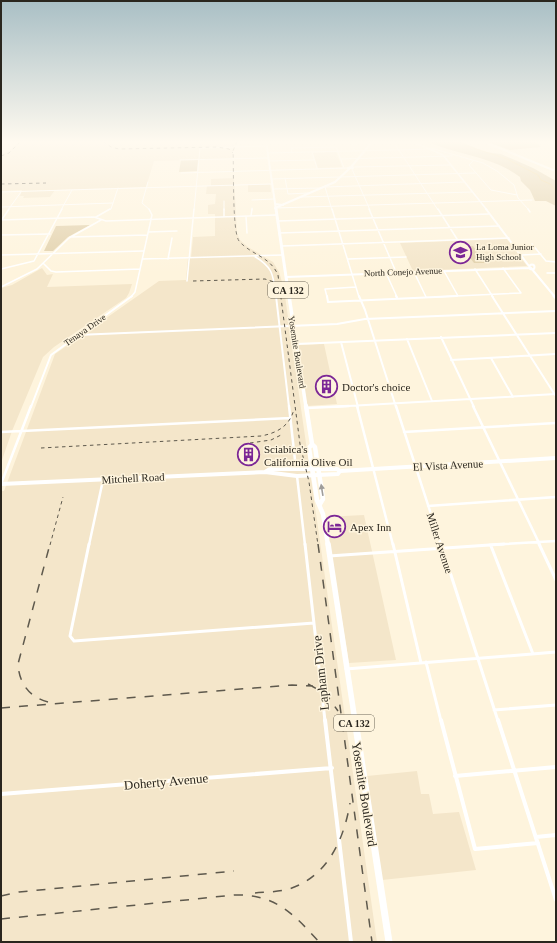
<svg xmlns="http://www.w3.org/2000/svg" width="557" height="943" viewBox="0 0 557 943" font-family="'Times New Roman',serif">
  <style>
    .built { fill: #f4e6ca }
    .green { fill: #e2d1ac }
    .lines { fill: none; stroke-linecap: round; stroke-linejoin: round }
    .stream { stroke: #ebcf90; stroke-width: 1 }
    .minor-far5 { stroke: #fff; stroke-width: 1 }
    .minor-far4 { stroke: #fff; stroke-width: 1.5 }
    .minor-far3 { stroke: #fff; stroke-width: 2 }
    .minor-far2 { stroke: #fff; stroke-width: 2.5 }
    .minor-far1 { stroke: #fff; stroke-width: 3 }
    .minor { stroke: #fff; stroke-width: 4 }
    .tertiary-far2 { stroke: #fff; stroke-width: 1.5 }
    .tertiary-far1 { stroke: #fff; stroke-width: 2 }
    .tertiary { stroke: #fff; stroke-width: 3 }
    .secondary-far1 { stroke: #fff; stroke-width: 2 }
    .secondary { stroke: #fff; stroke-width: 4 }
    .primary-far5 { stroke: #fff; stroke-width: 2 }
    .primary-far4 { stroke: #fff; stroke-width: 3 }
    .primary-far3 { stroke: #fff; stroke-width: 3.5 }
    .primary-far2 { stroke: #fff; stroke-width: 4.5 }
    .primary-far1 { stroke: #fff; stroke-width: 5.5 }
    .primary { stroke: #fff; stroke-width: 7 }
    .rail-far1 { stroke: #5e594d; stroke-width: 1; stroke-dasharray: 3.5 3.5; stroke-linecap: butt }
    .rail { stroke: #5e594d; stroke-width: 1.5; stroke-dasharray: 9 9; stroke-linecap: butt }
    .oneway { fill: #9f9d9a }
    .labels { text-anchor: middle; stroke-width: 3; stroke-linejoin: round; paint-order: stroke }
    .far-poi-label { font-size: 9px; fill: #2a261e; stroke: #fef4dd; text-anchor: start }
    .far-street-label { font-size: 9px; fill: #2a261e; stroke: #fef4dd }
    .shield { fill: #fef4dd; stroke: #6a6457; stroke-width: 1 }
    .shield-label { font-size: 10px; font-weight: bold; fill: #2a261e }
    .poi-label { font-size: 11px; fill: #2a261e; stroke: #fef4dd; text-anchor: start }
    .street-label { font-size: 11px; fill: #2a261e; stroke: #fef4dd }
    .near-street-label { font-size: 13px; fill: #2a261e; stroke: #fef4dd }
  </style>
  <rect width="100%" height="100%" fill="#fef4dd"/>
  <!-- built -->
  <path class="built" d="M18 141H236L233 150 232 159 154 161 146 187 55 190 50 197 23 198 24 196H20L22 190 1 191V154L9 151Z
    M336 152 342 167 318 168 313 153Z
    M234 178 237 233 240 240 248 247 273 262 279 272 284 289 377 942H1V491H4L55 354 159 281 186 280 188 258H191L193 237 215 236V214H208V205L215 204 216 194H206L207 186H211V179Z
    M270 184 271 192H248V185Z
    M507 239 527 266 413 271 400 243Z
    M42 268 47 275 53 274 47 287 132 284 129 293 126 298 54 347 43 357 12 431 1 463V288L12 285Z
    M324 344 337 404 307 406 298 345Z
    M364 515 396 660 349 663 325 517Z
    M417 771 421 794H429L433 814 459 812 476 870 382 880 367 776Z"/>
  <!-- green -->
  <path class="green" d="M426 141H459L485 152 501 154 533 168 556 181V206L546 201H535L530 190 521 181 520 177C493 156 456 155 426 141Z
    M484 141H535L541 147 510 150Z
    M181 160H198L197 171 179 172Z
    M90 225 68 237 53 251H44L56 226Z
    M473 246 485 263H474L462 247H467L469 250 468 247Z"/>
  <g class="lines">
    <!-- stream -->
    <path class="stream" d="M452 141 507 159 538 175 541 180 550 184 556 191"/>
    <!-- minor-far5 -->
    <path class="minor-far5" d="M351 141 355 151
      M393 141 438 210
      M550 141 546 142 556 151
      M352 144 412 142
      M434 149 483 163 497 171 514 185 518 198 529 210
      M312 152 317 168
      M267 153 435 149
      M292 153 291 148 336 147 344 168
      M341 159 452 156
      M180 160 268 158
      M268 161 314 160
      M473 161 469 165 491 190 517 195
      M353 167 450 165
      M352 169 370 210
      M181 173 348 168
      M285 178 288 194 308 193
      M271 179 475 173
      M148 182 142 203 150 210
      M273 189 322 188
      M1 192 272 184
      M301 197 472 192
      M252 200 274 199
      M224 201V210
      M1 207 113 203
      M276 208 532 200
      M8 210 21 192
      M61 210 72 190
      M108 210 111 209 118 188
      M194 210 200 148 266 146
      M252 210V208
      M332 210 325 187 464 182"/>
    <!-- minor-far4 -->
    <path class="minor-far4" d="M224 209V217
      M332 209 359 297
      M369 209 396 272
      M438 209 457 239
      M528 209 530 212
      M246 216 247 233
      M251 216 252 209
      M96 217 110 209
      M1 220 94 217 106 221 276 215
      M1 221 9 209
      M278 221 489 214
      M148 232 177 231
      M279 233 499 226
      M1 235 50 234
      M70 237 147 235
      M532 244 546 261 556 262
      M282 246 509 238
      M1 255 143 251
      M522 255 541 254
      M254 256C274 268 273 275 276 297
      M142 259 283 255
      M168 259 172 238
      M348 259 406 257
      M44 264 51 271 56 272 140 269
      M503 268 521 293
      M1 269 34 261 62 209
      M475 269 493 297
      M444 271 458 296
      M414 272 426 297
      M386 273 397 297
      M547 273H556
      M187 281 194 209
      M1 287 37 269 69 238 101 220
      M131 297 135 292 152 215 149 209
      M327 297 325 289 356 287
      M435 297 521 293"/>
    <!-- minor-far3 -->
    <path class="minor-far3" d="M276 296 289 407
      M327 296 328 302 457 296
      M359 296 365 310 396 407
      M396 296 397 298
      M492 296 555 395
      M77 335 337 324 365 319 556 311
      M441 337 474 407
      M407 339 432 401
      M341 342 358 407
      M296 344 556 333
      M491 358 513 397
      M451 360 556 354
      M31 407 51 355 132 296
      M331 407 556 394"/>
    <!-- minor-far2 -->
    <path class="minor-far2" d="M289 406 296 469
      M357 406 393 545
      M396 406 441 545
      M473 406 540 545
      M307 408 349 406
      M1 432 290 418
      M404 432 556 423
      M297 476 305 545
      M1 484 31 406
      M428 506 556 497
      M89 545 103 480
      M489 545 556 541"/>
    <!-- minor-far1 -->
    <path class="minor-far1" d="M89 544 70 636 74 641 314 623
      M305 544 325 721
      M393 544 421 663
      M441 544 498 721
      M539 544 556 580
      M491 546 533 654
      M329 556 504 544
      M426 662 441 721
      M346 669 556 652
      M494 710 556 705"/>
    <!-- minor -->
    <path class="minor" d="M325 720 351 942
      M441 720 475 849 538 843
      M498 720 556 900
      M455 776 556 767
      M1 794 332 768
      M536 837 556 835"/>
    <!-- tertiary-far2 -->
    <path class="tertiary-far2" d="M411 141 443 155 487 210"/>
    <!-- tertiary-far1 -->
    <path class="tertiary-far1" d="M486 209 529 266
      M529.5 267a2.5 2.5 0 1 1 5 0a2.5 2.5 0 1 1-5 0Z
      M531 268 555 297
      M286 277 530 268"/>
    <!-- tertiary -->
    <path class="tertiary" d="M554 296 556 298"/>
    <!-- secondary-far1 -->
    <path class="secondary-far1" d="M482 141 553 170
      M351 167 353 168H348Z
      M351 167 373 141
      M275 208 335 182 349 169"/>
    <!-- secondary -->
    <path class="secondary" d="M265 472 270 469H337L340 471
      M1 484 265 472 297 476 338 474 340 471 556 458"/>
    <!-- primary-far5 -->
    <path class="primary-far5" d="M266 141 276 210
      M275 204 283 205"/>
    <!-- primary-far4 -->
    <path class="primary-far4" d="M276 209 289 297"/>
    <!-- primary-far3 -->
    <path class="primary-far3" d="M289 296 306 407"/>
    <!-- primary-far2 -->
    <path class="primary-far2" d="M306 406 312 444 315 447 323 499 320 504
      M312 444 309 448 317 500 323 514 328 545"/>
    <!-- primary-far1 -->
    <path class="primary-far1" d="M328 544 355 721"/>
    <!-- primary -->
    <path class="primary" d="M355 720 389 942"/>
    <!-- rail-far1 -->
    <path class="rail-far1" d="M103 141 111 147 119 149 217 147 229 149 233 153
      M237 141 233 151C234 167 232 231 239 241 251 255 270 256 278 275L300 444 309 482 318 545
      M1 156 9 153 21 141
      M1 184 46 183
      M193 281 265 279 274 282 280 290
      M250 443 271 440 281 435
      M41 448 261 436C277 433 290 426 294 409
      M50 545 63 497"/>
    <!-- rail -->
    <path class="rail" d="M318 544 372 942
      M308 684 326 694 338 711
      M48 702C29 697 19 683 18 664L50 544
      M1 708 292 685 313 686
      M255 893C266 892 278 892 289 889 327 877 344 840 350 803
      M1 896 19 892 234 871
      M1 919 234 895C275 894 293 913 319 942"/>
  </g>
  <!-- one-way arrows -->
  <defs><path id="oneway-solid" d="M-6-.8H1V-3.2L6.5 0L1 3.2V.8H-6Z"/></defs>
  <use class="oneway" href="#oneway-solid" transform="translate(322 490) rotate(-99)"/>
  <!-- sky -->
  <linearGradient id="sky" x2="0" y2="1"><stop stop-color="#a9bfc5"/><stop offset="0.52" stop-color="#fffaf0"/><stop offset="1" stop-color="#fffaf0" stop-opacity="0"/></linearGradient>
  <rect width="557" height="273" fill="url(#sky)"/>
  <!-- icons -->
  <defs>
    <symbol id="school-ring" viewBox="-11 -11 22 22"><circle r="9.5" fill="#fef4dd" stroke="#7c2796" stroke-width="1.5"/><path d="M0-5L7-2L0 1L-7-2ZM-4 1L0 2.5L4 1V4Q0 6-4 4Z" fill="#7c2796"/></symbol>
    <symbol id="building-ring" viewBox="-11 -11 22 22"><circle r="9.5" fill="#fef4dd" stroke="#7c2796" stroke-width="1.5"/><path d="M-4-6H4V6H1V3H-1V6H-4ZM-2.5-4.3h1.7v1.8h-1.7ZM.8-4.3h1.7v1.8H.8ZM-2.5-1h1.7V.8h-1.7ZM.8-1h1.7V.8H.8Z" fill="#7c2796"/></symbol>
    <symbol id="hotel-ring" viewBox="-11 -11 22 22"><circle r="9.5" fill="#fef4dd" stroke="#7c2796" stroke-width="1.5"/><path d="M-6-4.5h1.5V1H6V5H4.5V3h-9V5H-6ZM-4 0a1.8 1.8 0 1 1 3.6 0ZM.5 0V-2.5h3Q6-2.5 6 0Z" fill="#7c2796"/></symbol>
  </defs>
  <g fill-rule="evenodd">
    <use href="#school-ring" x="448" y="240" width="25" height="25"/>
    <use href="#building-ring" x="314" y="374" width="25" height="25"/>
    <use href="#building-ring" x="236" y="442" width="25" height="25"/>
    <use href="#hotel-ring" x="322" y="514" width="25" height="25"/>
  </g>
  <g class="labels">
    <!-- far-poi labels -->
    <g class="far-poi-label">
      <text x="476" y="250">La Loma Junior<tspan x="476" dy="10">High School</tspan></text>
    </g>
    <!-- far-street labels -->
    <g class="far-street-label">
      <text transform="translate(403 272) rotate(-2)" y="3">North Conejo Avenue</text>
      <text transform="translate(85 330) rotate(-35)" y="3">Tenaya Drive</text>
      <text transform="translate(297 352) rotate(81)" y="3">Yosemite Boulevard</text>
    </g>
    <!-- shield labels -->
    <g class="shield">
      <rect x="268" y="282" width="40" height="16" rx="3"/>
      <rect x="334" y="715" width="40" height="16" rx="3"/>
    </g>
    <g class="shield-label">
      <text x="288" y="294">CA 132</text>
      <text x="354" y="727">CA 132</text>
    </g>
    <!-- poi labels -->
    <g class="poi-label">
      <text x="342" y="391">Doctor's choice</text>
      <text x="264" y="453">Sciabica's<tspan x="264" dy="13">California Olive Oil</tspan></text>
      <text x="350" y="531">Apex Inn</text>
    </g>
    <!-- street labels -->
    <g class="street-label">
      <text transform="translate(448 465) rotate(-3)" y="4">El Vista Avenue</text>
      <text transform="translate(133 478) rotate(-3)" y="4">Mitchell Road</text>
      <text transform="translate(440 543) rotate(72)" y="4">Miller Avenue</text>
    </g>
    <!-- near-street labels -->
    <g class="near-street-label">
      <text transform="translate(320 673) rotate(-96)" y="5">Lapham Drive</text>
      <text transform="translate(166 781) rotate(-5)" y="5">Doherty Avenue</text>
      <text transform="translate(365 794) rotate(81)" y="5">Yosemite Boulevard</text>
    </g>
  </g>
  <!-- border -->
  <rect width="557" height="943" fill="none" stroke="#2a261e" stroke-width="4"/>
</svg>
